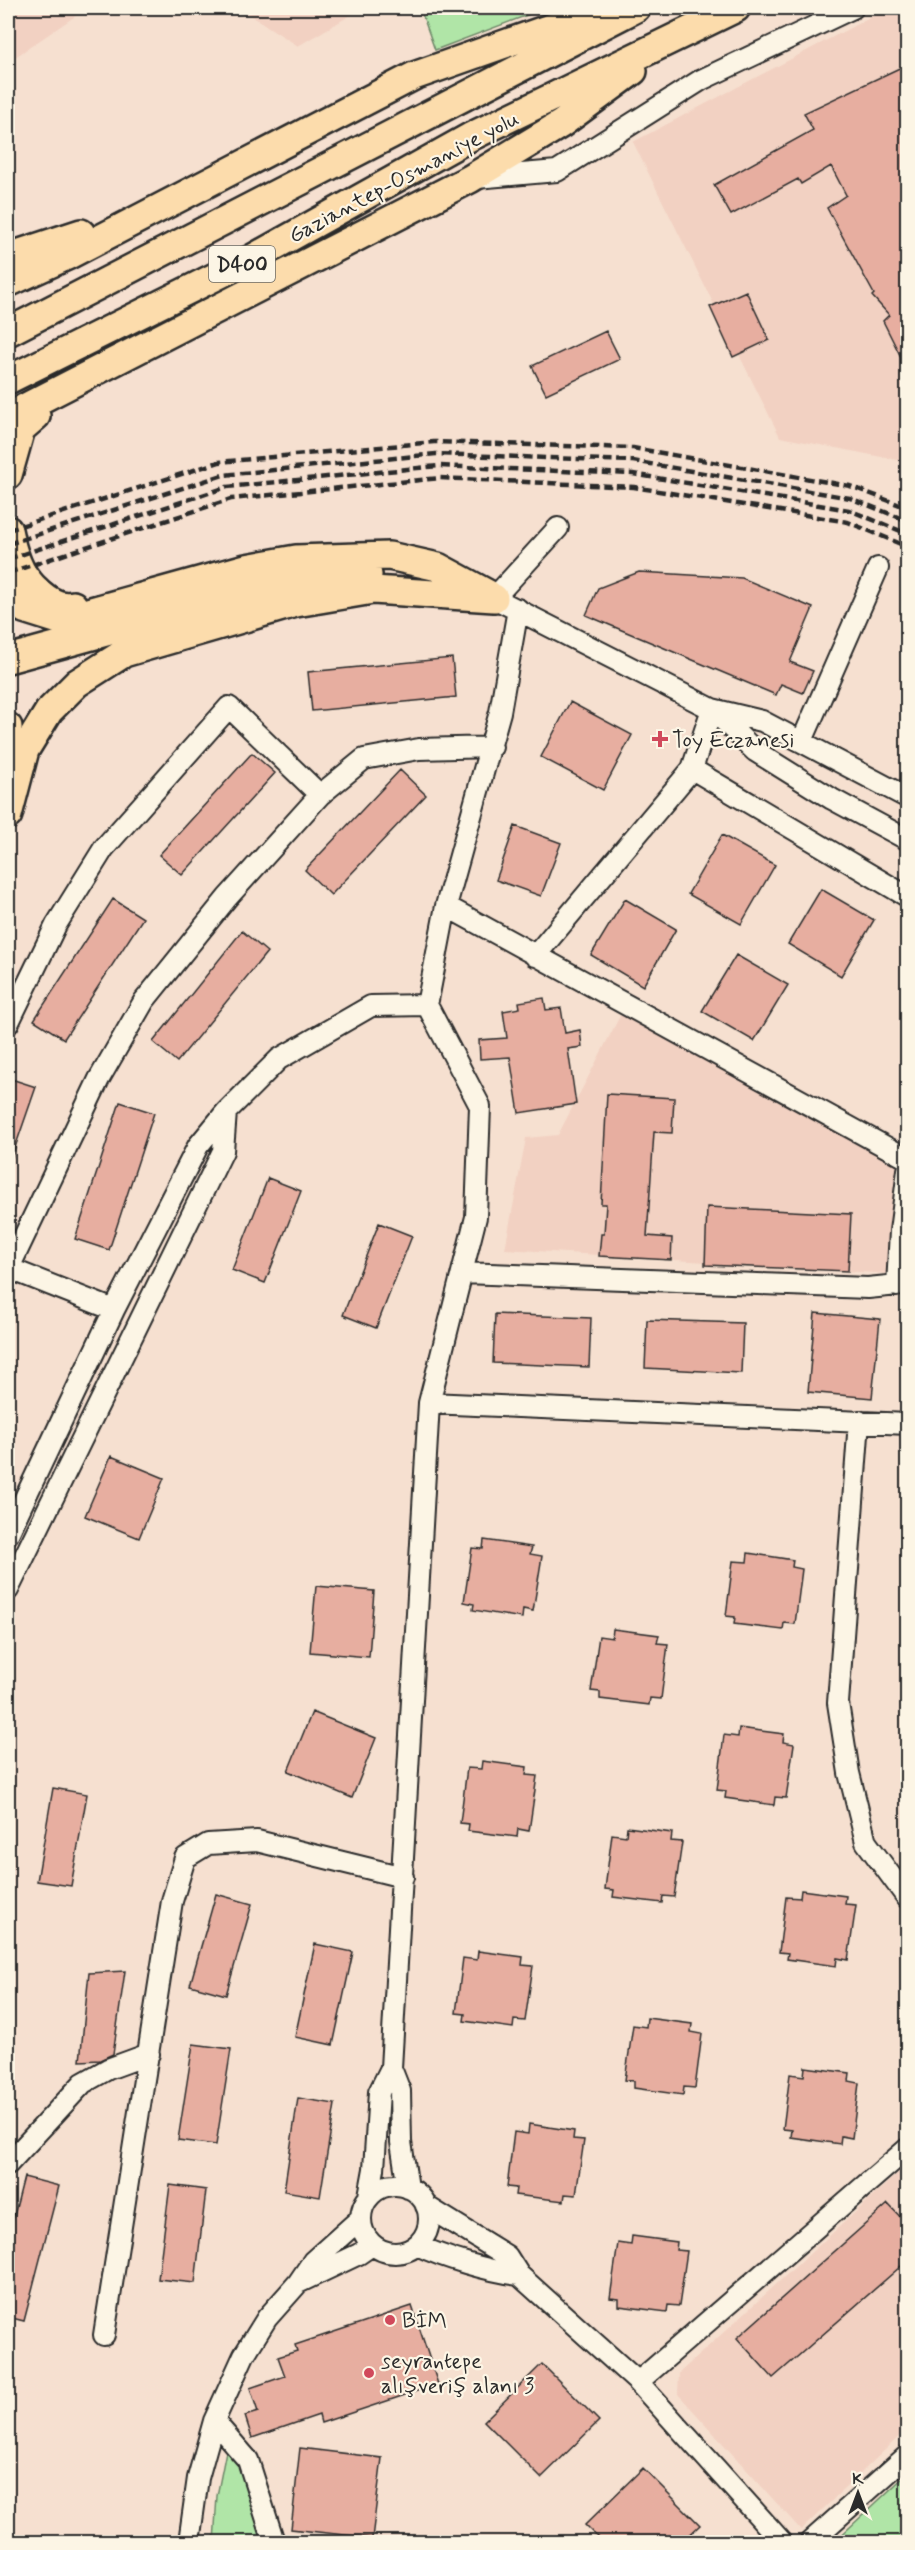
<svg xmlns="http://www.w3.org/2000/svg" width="915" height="2550" viewBox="0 0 915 2550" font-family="Mynerve,sans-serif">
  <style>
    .built { fill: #f2d1c2 }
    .green { fill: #b0e5a7; stroke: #6e8869; stroke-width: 1.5 }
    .building { fill: #e7aea0; stroke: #2b2b2b; stroke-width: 1.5 }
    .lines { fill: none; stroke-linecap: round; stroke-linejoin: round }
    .minor-casing { stroke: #2b2b2b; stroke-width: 24 }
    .highway-casing { stroke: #2b2b2b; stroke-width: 32 }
    .minor { stroke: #fcf5e5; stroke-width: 20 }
    .highway { stroke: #fcdcac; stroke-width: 27 }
    .rail { stroke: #2b2b2b; stroke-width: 4.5; stroke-dasharray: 9 4.5; stroke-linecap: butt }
    .poi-dot { fill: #d1495b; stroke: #fcf5e5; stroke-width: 2 }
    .labels { text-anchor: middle; stroke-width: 4.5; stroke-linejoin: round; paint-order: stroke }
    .shield { fill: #fcf5e5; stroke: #6a6863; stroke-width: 1.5 }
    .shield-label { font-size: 21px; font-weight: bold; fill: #2b2b2b }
    .street-label { font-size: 22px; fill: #2b2b2b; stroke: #fcf5e5 }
    .poi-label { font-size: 22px; fill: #2b2b2b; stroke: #fcf5e5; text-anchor: start }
  </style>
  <rect width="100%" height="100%" fill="#f6e0d0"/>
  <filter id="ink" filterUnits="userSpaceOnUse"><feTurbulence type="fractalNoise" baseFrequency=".0167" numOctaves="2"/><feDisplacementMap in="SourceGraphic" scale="12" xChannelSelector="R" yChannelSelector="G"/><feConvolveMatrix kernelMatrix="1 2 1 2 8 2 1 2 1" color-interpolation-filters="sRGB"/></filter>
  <g filter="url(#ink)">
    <!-- built -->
    <path class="built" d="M8 8H87L8 62Z
      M239 8H363L298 46Z
      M888 8H907V462L780 437 633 142Z
      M621 1014 900 1157 890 1274 505 1249 526 1138 558 1135Z
      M907 2165V2429L801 2530 678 2394 679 2373Z"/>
    <!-- green -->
    <path class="green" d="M420 8H546L435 50Z
      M228 2441H238L273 2542H214L217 2496Z
      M907 2474V2542H834Z"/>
    <!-- building -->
    <path class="building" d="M908 64V371L883 321 889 315 872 296 874 294 827 208 846 195 831 166 801 184 798 179 731 215 714 185 813 130 804 113Z
      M746 291 769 340 733 357 710 307Z
      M606 331 620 359 546 394 532 366Z
      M639 572 742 578 813 608 790 662 813 671 803 693 781 684 776 695 586 615 598 588Z
      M452 658 456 697 312 711 308 672Z
      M570 702 632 735 603 790 541 757Z
      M252 753 275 773 182 875 159 855Z
      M400 770 426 795 331 895 305 870Z
      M515 826 561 843 541 896 496 880Z
      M722 835 775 865 741 924 688 894Z
      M821 889 874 920 841 976 788 944Z
      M113 899 143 918 64 1039 34 1020Z
      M625 899 676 929 643 986 591 955Z
      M242 931 267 952 177 1062 153 1042Z
      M736 955 788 985 754 1041 702 1011Z
      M544 998 546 1010 561 1008 565 1033 580 1030 582 1047 568 1049 576 1104 519 1113 510 1057 480 1059 479 1040 507 1038 503 1011 520 1008 519 1002Z
      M8 1078 36 1087 10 1162H8Z
      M607 1094 674 1098 672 1133 654 1132 647 1236 672 1238 671 1260 599 1256 601 1234H604L606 1204H601Z
      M120 1102 154 1113 109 1250 75 1239Z
      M268 1178 301 1191 265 1283 232 1270Z
      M707 1207 851 1214 848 1271 705 1265Z
      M379 1223 412 1236 376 1328 343 1315Z
      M815 1313 880 1319 872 1398 808 1392Z
      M495 1314 591 1318 589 1367 493 1363Z
      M647 1320 743 1323 741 1373 645 1368Z
      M111 1456 164 1478 139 1538 85 1516Z
      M484 1540 532 1547 530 1554 542 1556 533 1611 523 1609 522 1618 473 1610 474 1604 464 1602 472 1548 483 1549Z
      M748 1553 793 1560 792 1567 802 1569 795 1624 784 1623 783 1630 734 1624 735 1617 726 1616 733 1561 747 1562Z
      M316 1586 374 1591 369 1657 310 1652Z
      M613 1629 659 1635 657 1643 668 1644 661 1699 650 1698 649 1705 600 1699V1692L591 1691 599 1636 612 1638Z
      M312 1712 376 1738 352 1798 288 1771Z
      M739 1728 784 1734 783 1742 794 1744 786 1798 775 1797 774 1805 725 1798 726 1791 717 1790 724 1735 738 1737Z
      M482 1761 527 1767 526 1775 537 1776 529 1831 518 1829 517 1837 468 1831 469 1824 460 1823 467 1768 481 1769Z
      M53 1788 87 1794 71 1886 37 1881Z
      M627 1827 672 1833 671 1841 682 1842 674 1897 663 1896 662 1903 613 1897 614 1890 605 1889 612 1834 626 1836Z
      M801 1890 846 1896 845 1904 856 1905 848 1960 837 1958 836 1966 787 1959 788 1953 779 1952 786 1897 800 1898Z
      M216 1894 252 1904 226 1995 190 1985Z
      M315 1944 353 1952 333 2045 295 2037Z
      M478 1951 523 1957 522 1965 533 1966 525 2021 514 2020 513 2028 464 2021 465 2014 456 2013 463 1958 477 1960Z
      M125 1971 113 2054 100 2060 80 2061 89 1973Z
      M647 2018 692 2024 691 2032 702 2034 695 2088 684 2087 683 2095 634 2088V2081L625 2080 633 2025 646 2027Z
      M193 2044 231 2049 216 2145 178 2140Z
      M805 2067 850 2073 849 2081 859 2083 852 2138 841 2136 840 2144 791 2137 792 2130 783 2129 790 2074 804 2076Z
      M298 2098 335 2104 320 2197 284 2191Z
      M529 2124 574 2131 573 2139 584 2140 576 2195 565 2194 564 2201 515 2195 516 2188 507 2187 514 2132 528 2134Z
      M24 2177 59 2186 24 2321 8 2317V2239Z
      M170 2185 206 2190 195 2283 158 2279Z
      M888 2204 908 2225V2260L773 2378 737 2338Z
      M632 2236 677 2242 676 2250 687 2251 679 2306 668 2305 667 2312 619 2306V2299L610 2298 618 2243 631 2245Z
      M412 2306 438 2384 321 2423 319 2415 252 2438 245 2416 258 2412 250 2388 285 2376 278 2357 297 2351 295 2345Z
      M542 2364 599 2421 541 2478 484 2421Z
      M300 2448 382 2458 372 2538 291 2529Z
      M643 2468 700 2525 682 2542H602L585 2525Z"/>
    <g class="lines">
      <defs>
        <path id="minor" d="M476 178 557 171 701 80 853 8
          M558 528 494 598 712 709 762 721 908 798
          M712 709 755 751 832 799 908 840
          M802 741 878 568
          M692 769 908 897
          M446 906 908 1159
          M535 956 692 769 712 709
          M8 1024 56 925 104 848 229 707 320 795
          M8 1268 114 1310
          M9 1268 99 1079 144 1001 227 898 320 795 364 759 419 749 492 747
          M463 1273 868 1288 908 1284
          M897 1286 900 1231 908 1170
          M429 1403 908 1424
          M859 1421 838 1703 849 1773 866 1842 908 1899
          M8 1534 114 1310 198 1146 226 1112 279 1059 371 1006 427 1005
          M8 1590 223 1151 226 1112
          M391 2068 400 2091 401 2142 408 2188
          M8 2164 83 2083 108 2069 149 2054
          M361 2219a34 34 0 1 1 68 0a34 34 0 1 1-68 0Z
          M369 2196 374 2169 379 2092 391 2068 429 1403 476 1217 480 1106 427 1005 446 906 500 712 518 609
          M426 2206 507 2256 519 2275 638 2382 782 2542
          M417 2245C444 2258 489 2271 519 2275
          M298 2283 359 2254 372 2245
          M104 2335 172 1901 185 1858 208 1844 257 1841 403 1877
          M638 2382 908 2148
          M214 2421 248 2460 274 2542
          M189 2542 198 2478 214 2421 244 2355 267 2318 298 2283 313 2261 361 2218
          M810 2542 908 2455"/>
        <path id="highway" d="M8 257 81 233
          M8 283 67 256 414 76 601 10
          M8 332 636 8
          M8 380 253 258 470 137 736 8
          M8 427 24 408 470 179 561 124 633 71
          M8 475 21 429 36 416
          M8 530C10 540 13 552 17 562 24 581 51 611 73 605
          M8 594 24 609 59 620 246 568 296 559 389 556 438 567 488 594
          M8 659 295 580 368 575
          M8 727V733
          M8 815 25 750 49 711 77 683 124 653 296 603 373 590 494 598"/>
      </defs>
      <!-- minor casing -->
      <use href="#minor" class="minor-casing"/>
      <!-- highway casing -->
      <use href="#highway" class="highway-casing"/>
      <!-- minor -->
      <use href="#minor" class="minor"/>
      <!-- highway -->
      <use href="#highway" class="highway"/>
      <!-- rail -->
      <path class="rail" d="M8 530 219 462 434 442 633 448 850 486 908 508
        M8 544 223 475 436 454 633 461 850 498 908 521
        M8 559 227 487 438 466 633 474 849 510 908 534
        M8 573 231 499 440 478 634 487 848 522 908 547"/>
    </g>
  </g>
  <!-- markers -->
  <g class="poi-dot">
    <path d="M657 730h6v6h6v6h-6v6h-6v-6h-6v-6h6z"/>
    <circle cx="390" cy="2320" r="6"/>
    <circle cx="369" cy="2373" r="6"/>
  </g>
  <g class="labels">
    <!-- shield labels -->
    <rect class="shield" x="209" y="246" width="66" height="36" rx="4.5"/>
    <g class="shield-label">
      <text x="242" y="271">D400</text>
    </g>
    <!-- street labels -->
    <g class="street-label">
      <text transform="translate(403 176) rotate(-28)" y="8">Gaziantep-Osmaniye yolu</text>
    </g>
    <!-- poi labels -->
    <g class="poi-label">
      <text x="672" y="747">Toy Eczanesi</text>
      <text x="402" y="2328">BİM</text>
      <text x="381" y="2368">seyrantepe<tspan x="381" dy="25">alışveriş alanı 3</tspan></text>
    </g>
  </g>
  <!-- margin -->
  <rect width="915" height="2550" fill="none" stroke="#fcf5e5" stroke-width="30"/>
  <rect x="15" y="15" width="885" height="2520" fill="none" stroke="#2b2b2b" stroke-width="2" filter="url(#ink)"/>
  <!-- north arrow -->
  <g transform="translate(858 2493)" stroke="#fcf5e5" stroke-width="4.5" paint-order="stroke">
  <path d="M0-4.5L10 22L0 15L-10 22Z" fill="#2b2b2b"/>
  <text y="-9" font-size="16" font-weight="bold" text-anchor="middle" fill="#2b2b2b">K</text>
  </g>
</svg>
